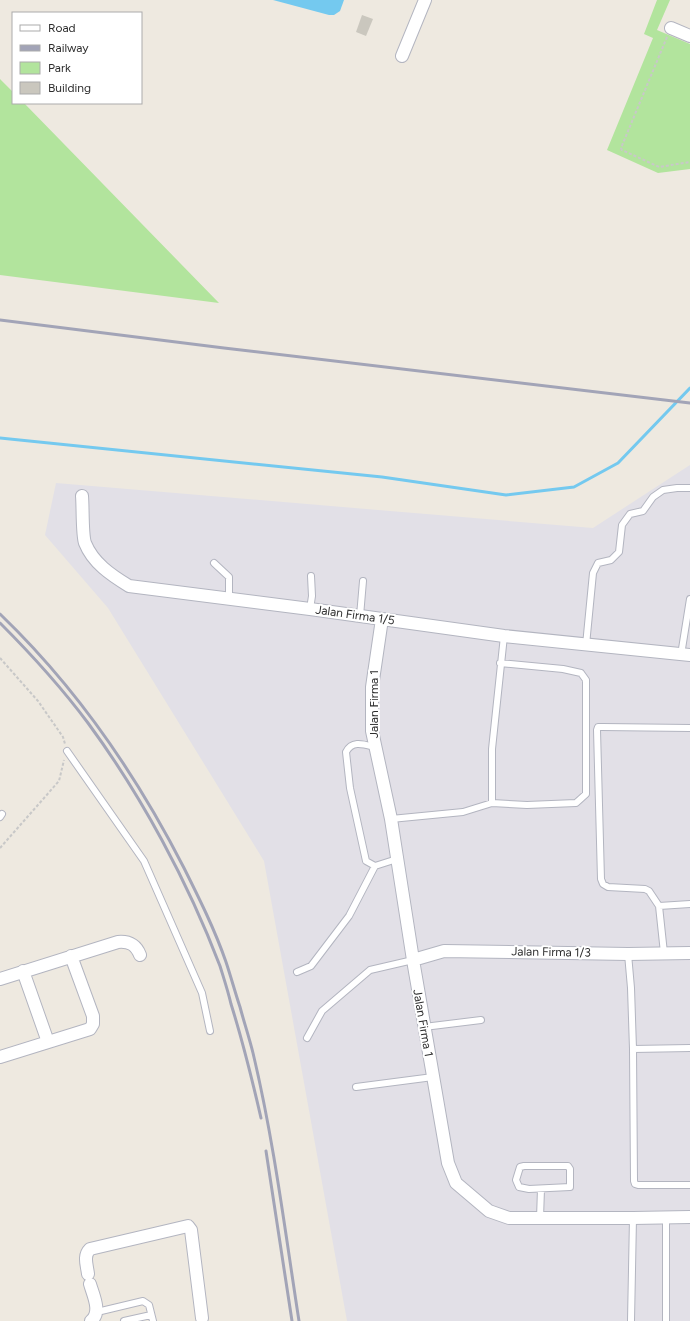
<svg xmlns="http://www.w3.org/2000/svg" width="690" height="1321" viewBox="0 0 690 1321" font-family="Figtree,sans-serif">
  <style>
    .industrial { fill: #e2e0e7 }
    .green { fill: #b2e49d }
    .water { fill: #74c9ef }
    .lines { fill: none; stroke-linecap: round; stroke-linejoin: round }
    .stream { stroke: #74c9ef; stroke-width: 3 }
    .building { fill: #cac7be }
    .service-casing { stroke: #b3b5c0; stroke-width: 8 }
    .minor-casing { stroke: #b3b5c0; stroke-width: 14 }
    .path { stroke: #c8c8c8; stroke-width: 2; stroke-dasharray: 3 2; stroke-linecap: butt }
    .service { stroke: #fff; stroke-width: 6 }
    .minor { stroke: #fff; stroke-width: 12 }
    .rail { stroke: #a2a4b7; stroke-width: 3 }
    .labels { text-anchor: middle; stroke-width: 4; stroke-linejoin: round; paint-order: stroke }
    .street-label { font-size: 12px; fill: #2d2d2d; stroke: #fff }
  </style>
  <rect width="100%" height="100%" fill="#eee9e0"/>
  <!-- industrial -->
  <path class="industrial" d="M690 465V1321H347L264 861 108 608 45 535 56 483 593 528Z"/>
  <!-- green -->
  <path class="green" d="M657 0H670L657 30 690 44V169L658 173 607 150 653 38 644 34Z
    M0 79 13 92V103H24L219 303 0 275Z"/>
  <!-- water -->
  <path class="water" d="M273 0H344L340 11 334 15H329Z"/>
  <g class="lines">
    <!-- stream -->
    <path class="stream" d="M0 438 382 477 506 495 574 487 618 463 690 388"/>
  </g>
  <!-- building -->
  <path class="building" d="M362 15 373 19 366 36 356 32Z"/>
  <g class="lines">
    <defs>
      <path id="service" d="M214 563 229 577V599
        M310 609 312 596 311 576
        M360 616 363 581
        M586 645 593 573 598 563 611 560 619 552 622 525 630 514 643 511 653 497 663 490 677 488H690
        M681 655 690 599
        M375 747C363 744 352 740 346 752L350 788 366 861 375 866 397 859
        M67 751 144 861 202 993 210 1031
        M492 803V749L504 636
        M0 817 2 814
        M391 819 463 812 492 803 527 805 576 803 586 794V680L581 673 563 669 500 663
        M659 906 690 904
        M664 953 659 906 649 891 645 889 608 887 603 884 601 879 597 730 598 727H602L690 728
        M628 954 631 988 633 1049 634 1181 635 1184 638 1185H690
        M297 972 311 966 349 916 375 866
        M424 1027 481 1020
        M307 1038 322 1011 370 970 413 960
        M633 1049 690 1048
        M356 1087 433 1077
        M524 1166H568L570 1169V1187L529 1189 519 1187 516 1180 520 1167Z
        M666 1217V1321
        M540 1218 541 1189
        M97 1312 143 1301 149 1305 153 1321
        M124 1321 151 1315
        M631 1321 633 1218"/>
      <path id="minor" d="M671 28 690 36
        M402 56 425 0
        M82 496C83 506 82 535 85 543 93 563 111 575 129 586L310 609 504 636 690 655
        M382 619 372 687V731L391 819 413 960 448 1163 456 1183 489 1211 509 1218H633L690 1217
        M413 960 444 951 628 954 690 953
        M23 971 48 1042
        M0 979 118 942C130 941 136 945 140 955
        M0 1057 90 1029 93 1024V1016L71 956
        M88 1274C87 1265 83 1256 90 1249L188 1226 191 1230 202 1318
        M90 1284C93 1295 102 1312 91 1321"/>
    </defs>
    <!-- service casing -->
    <use href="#service" class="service-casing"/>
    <!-- minor casing -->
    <use href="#minor" class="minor-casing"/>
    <!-- path -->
    <path class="path" d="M667 37 621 148 622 150 659 167 690 162
      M0 658 38 701 63 737 65 744
      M0 848 59 781 64 760"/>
    <!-- service -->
    <use href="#service" class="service"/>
    <!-- minor -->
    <use href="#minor" class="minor"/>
    <!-- rail -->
    <path class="rail" d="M0 320 224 348 690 403
      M0 614C76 687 136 774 184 868 199 898 215 930 226 962 231 977 235 992 240 1007 244 1022 249 1037 253 1053 274 1141 285 1231 299 1321
      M0 623C31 654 61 687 88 723 141 795 188 882 220 966 224 979 228 991 231 1004 243 1042 252 1079 261 1118
      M266 1151 292 1321"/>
  </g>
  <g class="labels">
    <!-- street labels -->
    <g class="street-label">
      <text transform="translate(355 615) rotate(8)" y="4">Jalan Firma 1/5</text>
      <text transform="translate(374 704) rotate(-90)" y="4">Jalan Firma 1</text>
      <text transform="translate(551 952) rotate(1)" y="4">Jalan Firma 1/3</text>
      <text transform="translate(423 1023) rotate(80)" y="4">Jalan Firma 1</text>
    </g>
  </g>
  <!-- legend -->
  <rect x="12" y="12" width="130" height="92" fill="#ffffff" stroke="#ababab"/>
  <rect x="20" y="25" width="20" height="6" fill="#ffffff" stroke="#ababab"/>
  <text x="48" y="32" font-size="12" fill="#2d2d2d">Road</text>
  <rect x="20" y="45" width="20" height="6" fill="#a2a4b7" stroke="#ababab"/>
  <text x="48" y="52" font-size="12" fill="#2d2d2d">Railway</text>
  <rect x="20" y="62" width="20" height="12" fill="#b2e49d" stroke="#ababab"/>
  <text x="48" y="72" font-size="12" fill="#2d2d2d">Park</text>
  <rect x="20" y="82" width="20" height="12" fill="#cac7be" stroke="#ababab"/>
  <text x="48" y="92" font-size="12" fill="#2d2d2d">Building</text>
</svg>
